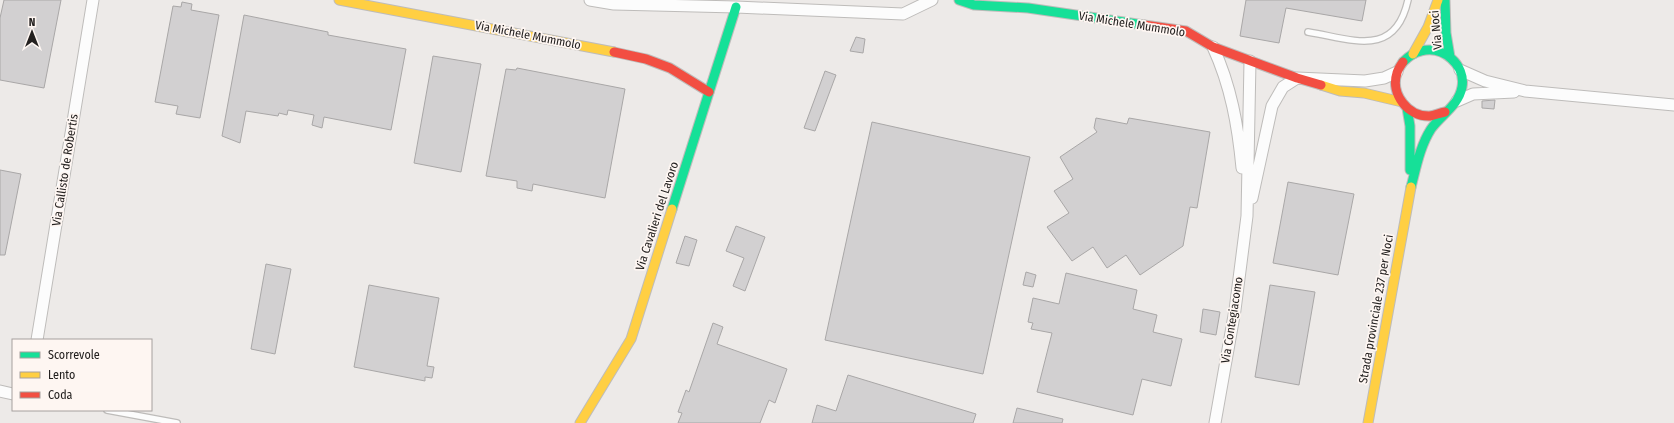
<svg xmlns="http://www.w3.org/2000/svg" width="1674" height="423" viewBox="0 0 1674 423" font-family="'Fira Sans Condensed',sans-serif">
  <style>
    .building { fill: #d2d0d1; stroke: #a9a7a7 }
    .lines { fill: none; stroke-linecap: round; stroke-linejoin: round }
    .lane-casing { stroke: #bebcba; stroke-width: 8 }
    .street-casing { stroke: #bebcba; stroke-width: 13 }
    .fast-casing { stroke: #bebcba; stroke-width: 11 }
    .slow-casing { stroke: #bebcba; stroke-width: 11 }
    .jam-casing { stroke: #bebcba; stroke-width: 11 }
    .lane { stroke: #fcfcfc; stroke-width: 5.5 }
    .street { stroke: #fcfcfc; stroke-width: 11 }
    .fast { stroke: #16e098; stroke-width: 9 }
    .slow { stroke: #ffcf43; stroke-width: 9 }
    .jam { stroke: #f24e42; stroke-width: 9 }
    .labels { text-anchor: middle; stroke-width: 3.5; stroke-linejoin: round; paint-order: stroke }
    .street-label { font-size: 12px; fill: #23201f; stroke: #fef6f2 }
  </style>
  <rect width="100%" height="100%" fill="#edeae8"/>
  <!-- building -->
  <path class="building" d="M4 0H61L44 88 0 80V18Z
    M1246 0H1366L1362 21 1286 8 1279 43 1240 36Z
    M182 2 192 4 191 10 219 15 200 118 176 114 178 106 155 102 173 6 181 7Z
    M244 15 328 32V35L406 49 391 130 324 117 322 128 312 125 314 115 288 110 287 115 279 113 278 116 246 111 240 143 222 136Z
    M856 37 865 39 863 53 850 51Z
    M433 56 481 64 461 172 414 163Z
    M517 68 625 89 605 198 533 184 532 191 517 188V181L486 176 506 69 516 70Z
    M825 71 836 75 815 131 804 128Z
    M1495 100 1494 109 1482 108V101Z
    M1096 118 1127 124 1129 118 1210 132 1197 208 1190 207 1183 246 1140 275 1126 255 1107 268 1093 247 1072 261 1047 227 1069 213 1054 191 1073 179 1060 157 1097 132 1094 128Z
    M872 122 1030 157 983 374 825 340Z
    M0 170 21 174 5 255H0Z
    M1288 182 1354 194 1338 275 1273 263Z
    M736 226 765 237 745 291 733 286 744 258 726 251Z
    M685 236 697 240 689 266 676 263Z
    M266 264 291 269 275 354 251 349Z
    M1026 272 1036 275 1033 287 1023 285Z
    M1066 273 1137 290 1133 309 1157 315 1153 332 1182 339 1171 386 1142 379 1133 415 1037 392 1052 333 1031 329 1033 323 1028 322 1033 298 1059 304Z
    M369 285 439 298 427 366 434 367 432 378 425 377V381L354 367Z
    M1270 285 1315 292 1299 385 1255 377Z
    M1203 309 1220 312 1216 335 1200 332Z
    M713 323 723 327 717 344 787 369 775 403 769 400 760 423H678L682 413 678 412 686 390 689 392Z
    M848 375 976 414 973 423H812L817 405 836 411Z
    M1017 408 1063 419 1062 423H1013Z"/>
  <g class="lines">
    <defs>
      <path id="lane" d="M1308 32C1352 39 1395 59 1408 0
        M107 410 177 423"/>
      <path id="street" d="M590 0 614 4 736 7 903 14 932 0
        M1213 47C1231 86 1238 126 1242 168
        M1460 70 1485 81 1525 91 1674 105
        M1457 101 1473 94 1514 92
        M1252 198 1272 106 1283 87 1297 78 1365 81 1384 78 1397 72
        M37 340 93 0
        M0 391 13 394
        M1215 423 1235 310 1247 216 1250 61"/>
      <path id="fast" d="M959 0 974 5 1028 8 1144 25
        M1445 0 1446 33 1450 57
        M1403 62C1408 57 1414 52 1421 51 1443 45 1466 65 1462 87 1459 105 1441 115 1431 129 1420 146 1416 168 1411 187
        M1407 108 1410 126V170
        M672 209 736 7"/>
      <path id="slow" d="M339 0 614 52
        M1413 54 1428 27 1438 0
        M1321 85 1340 91 1364 93 1402 102
        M580 423 631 339 672 209
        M1368 423 1411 187"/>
      <path id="jam" d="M1144 25 1186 31 1213 47 1297 78 1321 85
        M614 52 646 59 670 68 709 92
        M1403 62C1401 65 1398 69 1397 73 1390 94 1408 117 1430 116 1435 115 1440 113 1445 112"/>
    </defs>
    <!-- lane casing -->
    <use href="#lane" class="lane-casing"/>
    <!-- street casing -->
    <use href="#street" class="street-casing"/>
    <!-- fast casing -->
    <use href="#fast" class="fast-casing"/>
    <!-- slow casing -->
    <use href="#slow" class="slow-casing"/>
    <!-- jam casing -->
    <use href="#jam" class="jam-casing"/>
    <!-- lane -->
    <use href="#lane" class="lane"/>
    <!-- street -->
    <use href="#street" class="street"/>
    <!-- fast -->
    <use href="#fast" class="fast"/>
    <!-- slow -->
    <use href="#slow" class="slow"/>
    <!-- jam -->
    <use href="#jam" class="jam"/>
  </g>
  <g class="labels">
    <!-- street labels -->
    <g class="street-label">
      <text transform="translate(1132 24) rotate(9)" y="4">Via Michele Mummolo</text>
      <text transform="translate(1436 30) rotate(-95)" y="4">Via Noci</text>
      <text transform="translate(528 35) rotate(11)" y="4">Via Michele Mummolo</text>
      <text transform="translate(65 170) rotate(-81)" y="4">Via Callisto de Robertis</text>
      <text transform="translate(657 216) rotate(-72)" y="4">Via Cavalieri del Lavoro</text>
      <text transform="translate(1376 309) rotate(-80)" y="4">Strada provinciale 237 per Noci</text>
      <text transform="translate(1232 320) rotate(-81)" y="4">Via Contegiacomo</text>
    </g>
  </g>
  <!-- legend -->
  <rect x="12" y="339" width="140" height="72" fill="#fef6f2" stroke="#a6a09e"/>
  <rect x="20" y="352" width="20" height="6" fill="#16e098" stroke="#a6a09e"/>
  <text x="48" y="359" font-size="12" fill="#23201f">Scorrevole</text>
  <rect x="20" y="372" width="20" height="6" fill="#ffcf43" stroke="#a6a09e"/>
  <text x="48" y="379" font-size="12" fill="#23201f">Lento</text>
  <rect x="20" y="392" width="20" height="6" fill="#f24e42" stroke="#a6a09e"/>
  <text x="48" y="399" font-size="12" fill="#23201f">Coda</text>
  <!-- north arrow -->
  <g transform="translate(32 32)" stroke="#fef6f2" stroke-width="3" paint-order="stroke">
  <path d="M0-3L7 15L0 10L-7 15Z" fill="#23201f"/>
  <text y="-6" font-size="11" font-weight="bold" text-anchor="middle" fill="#23201f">N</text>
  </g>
</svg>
